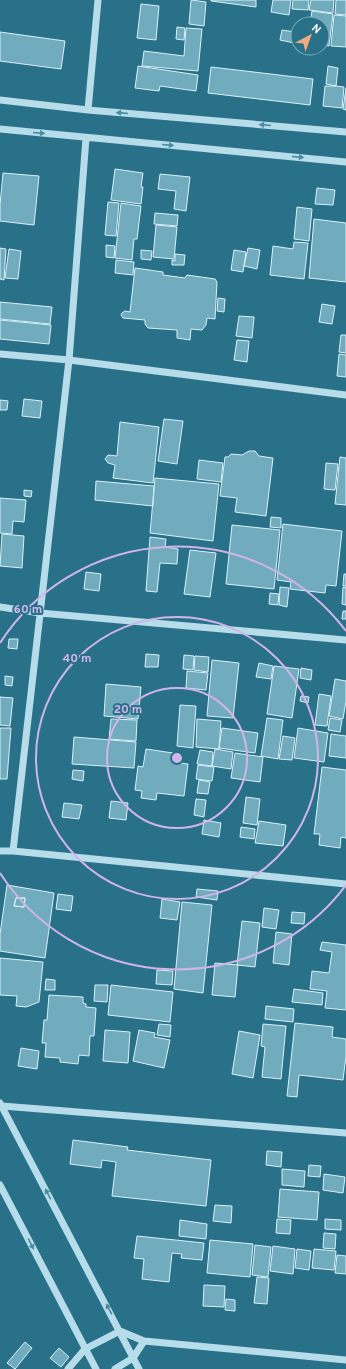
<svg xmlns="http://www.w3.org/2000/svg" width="346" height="1369" viewBox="0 0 346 1369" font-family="Overpass,sans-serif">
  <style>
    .building { fill: #70acbe; stroke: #daf0f7; fill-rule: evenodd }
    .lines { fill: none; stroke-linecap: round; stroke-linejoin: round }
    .minor { stroke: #b6dde9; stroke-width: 7 }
    .oneway { fill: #4c8ca1 }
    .ring { fill: none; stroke: #d1b5e9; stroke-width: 2 }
    .centre { fill: #d1b5e9; stroke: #297189; stroke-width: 2 }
    .ring-label { font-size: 12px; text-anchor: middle; font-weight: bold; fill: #d1b5e9; stroke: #297189; stroke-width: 4; stroke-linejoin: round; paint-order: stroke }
  </style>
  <rect width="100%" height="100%" fill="#297189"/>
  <!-- building -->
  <path class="building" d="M191 0 206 2 204 26 189 24Z
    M211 0H256V7L211 1Z
    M273 0H291L289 15 271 12Z
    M293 0H309L308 10 292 9Z
    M311 0H334L333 13 309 10Z
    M336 0H346V15L335 14Z
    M141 4 159 6 156 40 137 38Z
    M312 11 333 14 329 46 322 45V24H310Z
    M334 15 346 16V47L331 46Z
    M177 27 185 28 184 40 176 39Z
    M186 28 202 29 198 71 142 66 144 51 184 56Z
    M282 30 295 32 294 43 280 40Z
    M0 32 65 41 61 69 0 61Z
    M138 66 198 75 196 91 160 86 159 91 135 88Z
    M328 66 338 68 336 86 326 84Z
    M211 67 313 79 310 105 208 93Z
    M325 86H336L344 87 342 108 323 106Z
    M346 88V110L343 109Z
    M115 169 143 173 141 187H143L141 204 111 200Z
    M3 173 39 176 34 225 0 221V205Z
    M160 174 190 177 186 211 174 209 176 191 158 189Z
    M317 188 335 190 333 205 315 204Z
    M108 202 119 203 116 236 105 235Z
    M121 203 141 206 137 239H134L132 260 115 258Z
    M297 207 312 209 309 241 294 239Z
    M155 213 178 215 177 226 154 224Z
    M314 219 346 223V282L309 278Z
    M156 225 177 227 174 259 153 257Z
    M294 242 308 243 304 279 270 275 273 246 293 249Z
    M106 245 115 246 114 258 106 257Z
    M0 248 6 249 4 280 0 279Z
    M248 248 260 250 257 269 244 266Z
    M9 249 21 251 18 279 5 278Z
    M141 250 152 251 151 260 141 259Z
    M234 250 246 252 243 272 231 270Z
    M175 254 185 255 184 265H172V260L175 261Z
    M116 260 134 262 133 275 115 273Z
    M135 268 163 272V275L185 278 187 275 215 279 217 282 215 319 207 318 206 325 202 330 191 329 190 340 177 338V330L148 328 145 324V320L123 318 121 315 122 313 125 311 130 312Z
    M218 298 225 299 224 312 217 311Z
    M0 302 52 307 50 324 0 319Z
    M322 304 335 306 332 324 319 322Z
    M239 316 254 317 252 338 236 336Z
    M0 320 51 325 49 344 0 339Z
    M341 335H346V353L339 352Z
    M237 340 249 341 247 362 234 360Z
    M339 354 346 355V377L337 376Z
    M24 399 42 401 40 418 22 416Z
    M0 400 8 401 7 410H0Z
    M164 419 183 421 177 464 158 461Z
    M120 422 159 427 153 483 113 478 115 465 108 463 105 459 108 455 117 456Z
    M249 451H255L259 456 273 458 266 516 235 512 237 498 220 496 225 457H228L231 454 242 455Z
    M340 457 346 458V505L335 504Z
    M199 460 223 463 221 482 197 479Z
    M326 463 338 464 335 490 324 489Z
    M155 478 219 484 213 541 150 533Z
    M96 481 154 486 153 506 95 500Z
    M24 490 32 491 31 497 24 496Z
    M0 498 26 500 24 522 13 521 12 534 0 533Z
    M271 517 281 518V528L270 527Z
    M283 524 342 531 336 586 326 585 325 593 290 589 291 582 277 580Z
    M232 525 280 530 274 589 226 584Z
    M2 534 24 536 22 568 0 566Z
    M150 537 166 539 165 547 178 549 177 564 160 563 157 592 146 591Z
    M190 550 216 553 210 597 184 594Z
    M86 572 101 574 99 591 84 589Z
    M344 574H346V586H343Z
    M280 587 289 588 287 607 279 605Z
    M343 587 346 588V605L342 604Z
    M270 593 279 594 278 605 269 604Z
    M343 611H346V619H342Z
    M9 639H18L17 649 8 648Z
    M146 654 159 655 158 667H145Z
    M184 655 194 656 193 670 183 669Z
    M195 656 209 657 208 672 194 670Z
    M212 660 239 663 233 718 207 716Z
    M259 663 273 666 271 679 256 677Z
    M274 666 299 669 292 718 267 714Z
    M301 668 312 670 311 680 300 678Z
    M187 671 208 673 206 690 186 688Z
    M5 676 13 677 12 686 5 685Z
    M335 679 346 681V701L343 719 329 716Z
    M106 684 141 687 138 719 104 716Z
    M319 694 331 696 327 726 315 725Z
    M301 696 309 697 308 703 300 701Z
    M0 697 13 698 10 726 0 725Z
    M180 705 196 706 193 748 177 746Z
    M267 718 283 720 278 759 261 756Z
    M330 718 342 720 340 732 328 730Z
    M111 719 137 720 136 741 109 739Z
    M197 719 221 721 219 749 196 747Z
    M0 728H11L7 779H0Z
    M222 728 258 733 255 753 219 748Z
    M298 728 328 733 324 762 294 758Z
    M331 734 346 736V758L329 756Z
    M283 736 295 738 292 760 279 759Z
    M74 737 136 742 134 768 72 764Z
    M146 749 173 753 172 762 188 764 184 796 157 793 156 800 141 798 142 791 135 790 138 766 143 767Z
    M215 749 233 752 231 769 212 766Z
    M200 750 213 752 212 766 197 764Z
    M235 753 263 757 260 782 231 778Z
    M198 765 214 767 212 781 196 779Z
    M322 767 346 770V838L341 837 340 848 319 845 320 834H314Z
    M73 770 84 771 83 781 72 779Z
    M199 780 210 782 208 794 197 793Z
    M246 797 260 799 257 825 243 823Z
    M196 799 206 800 204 817 194 815Z
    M111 801 128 803 126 820 109 818Z
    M64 803 82 805 79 819 62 817Z
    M204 820 221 823 219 837 202 834Z
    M259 821 286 825 283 846 255 843Z
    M241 827 255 829 254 839 240 837Z
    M7 885 54 893 45 958 0 951V934ZM16 898H25L24 907 14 906Z
    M197 889 218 891 217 900 196 897Z
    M58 894 73 896 71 911 56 909Z
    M16 898H25L24 907 14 906Z
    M162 899 180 902 177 920 160 918Z
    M182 902 212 905 203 993 174 989Z
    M264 908 279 910 276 929 262 927Z
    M292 912 305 913 304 924 291 923Z
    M242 921 260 923 255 967 237 965Z
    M276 932 292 934 289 965 273 963Z
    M322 942 346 945V1010L325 1008 327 991 310 989 312 971 329 973 332 952 320 950Z
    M0 958 43 962 39 1002 26 1007 16 1006 17 996 0 995Z
    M215 963 238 965 235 997 212 995Z
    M157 970 173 971 172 985 156 984Z
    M46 979 55 980V990H45Z
    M95 985H108L107 1002 94 1001Z
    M111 985 173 992 170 1022 108 1015Z
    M294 989 323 993 322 1005 292 1002Z
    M49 995 83 997V1003L86 1004V1007L96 1008 94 1036H90L89 1056 79 1055 78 1064 60 1062V1058L45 1057 46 1043H42L44 1020H47Z
    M266 1006 294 1009 293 1022 265 1019Z
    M295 1023 333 1027 332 1037 346 1039V1056L343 1080 299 1075 297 1097 287 1096Z
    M159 1024 171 1025 170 1037 157 1035Z
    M263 1024 286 1026 281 1079 262 1077 265 1047 261 1046Z
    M105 1030 130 1032 128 1063 103 1061Z
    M139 1030 155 1033 154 1037 170 1040 164 1068 133 1061Z
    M239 1031 260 1035 253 1078 232 1074Z
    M21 1048 39 1051 37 1069 18 1066Z
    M73 1140 128 1147 127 1150 211 1160 206 1206 112 1196 116 1162 102 1160 101 1168 70 1164Z
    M267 1151 282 1152 281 1167 266 1165Z
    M309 1165 321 1166 320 1177 308 1176Z
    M282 1169 305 1171 304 1187 282 1185Z
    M324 1174 345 1177 343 1193 323 1190Z
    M280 1189 319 1192 317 1220 278 1217Z
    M215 1205 232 1206 231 1223 213 1221Z
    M277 1219 291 1220 290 1234 276 1233Z
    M325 1219 341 1220V1230L325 1229Z
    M180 1220 207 1224 206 1239 179 1236Z
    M324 1233 336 1234 335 1249 323 1248Z
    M137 1236 204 1243 202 1260 181 1258 182 1254 172 1253 169 1282 142 1279 144 1259 134 1258Z
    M210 1240 253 1244 250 1277 207 1273Z
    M255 1245 271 1247 268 1277 252 1275Z
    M273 1246 295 1249 293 1274 270 1271Z
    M297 1249 311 1251 309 1270 295 1268Z
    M314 1249 336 1251 334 1270 312 1268Z
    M337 1255 346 1256V1274L335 1273Z
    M257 1277 269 1278 267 1304 254 1303Z
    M204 1285 225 1286 224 1307 203 1306Z
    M226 1299 235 1300V1311L225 1310Z
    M25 1342 32 1348 15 1369 7 1363Z
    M59 1348 69 1357 61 1367 50 1358Z"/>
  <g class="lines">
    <!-- minor -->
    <path class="minor" d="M0 100 88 110 346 132
      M88 110 98 0
      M0 129 346 162
      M0 354 69 360 346 395
      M0 607 40 613 346 640
      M0 851H13L346 884
      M13 851 69 360 86 138
      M0 1103 139 1369
      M2 1106 346 1133
      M0 1185 96 1369
      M68 1369 85 1349 120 1331 144 1341 346 1360
      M115 1369 133 1358 144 1341"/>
  </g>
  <!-- one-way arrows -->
  <defs><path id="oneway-solid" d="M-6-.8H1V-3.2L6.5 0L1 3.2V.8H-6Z"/></defs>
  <g class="oneway">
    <use href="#oneway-solid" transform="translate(122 113) rotate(-175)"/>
    <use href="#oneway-solid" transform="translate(265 125) rotate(-175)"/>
    <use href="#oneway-solid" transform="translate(39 133) rotate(5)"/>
    <use href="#oneway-solid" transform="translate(168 145) rotate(5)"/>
    <use href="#oneway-solid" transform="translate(298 157) rotate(5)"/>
    <use href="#oneway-solid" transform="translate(48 1194) rotate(-118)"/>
    <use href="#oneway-solid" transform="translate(31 1244) rotate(63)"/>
    <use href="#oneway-solid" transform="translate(109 1309) rotate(-118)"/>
  </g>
  <!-- distance rings -->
  <g class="ring">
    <circle cx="177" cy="758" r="70"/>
    <circle cx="177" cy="758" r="141"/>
    <path d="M346 885A211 211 0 0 1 0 873M0 643A211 211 0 0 1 346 631"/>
  </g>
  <circle cx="177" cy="758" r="6" class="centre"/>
  <g class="ring-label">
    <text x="28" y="613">60 m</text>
    <text x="77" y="662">40 m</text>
    <text x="128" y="713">20 m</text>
  </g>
  <!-- north arrow -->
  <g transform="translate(310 36) rotate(41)"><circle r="19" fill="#297189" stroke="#7faab8"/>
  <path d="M0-3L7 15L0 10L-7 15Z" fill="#f0aa7d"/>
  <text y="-6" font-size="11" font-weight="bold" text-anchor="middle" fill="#ffffff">N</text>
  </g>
</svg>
